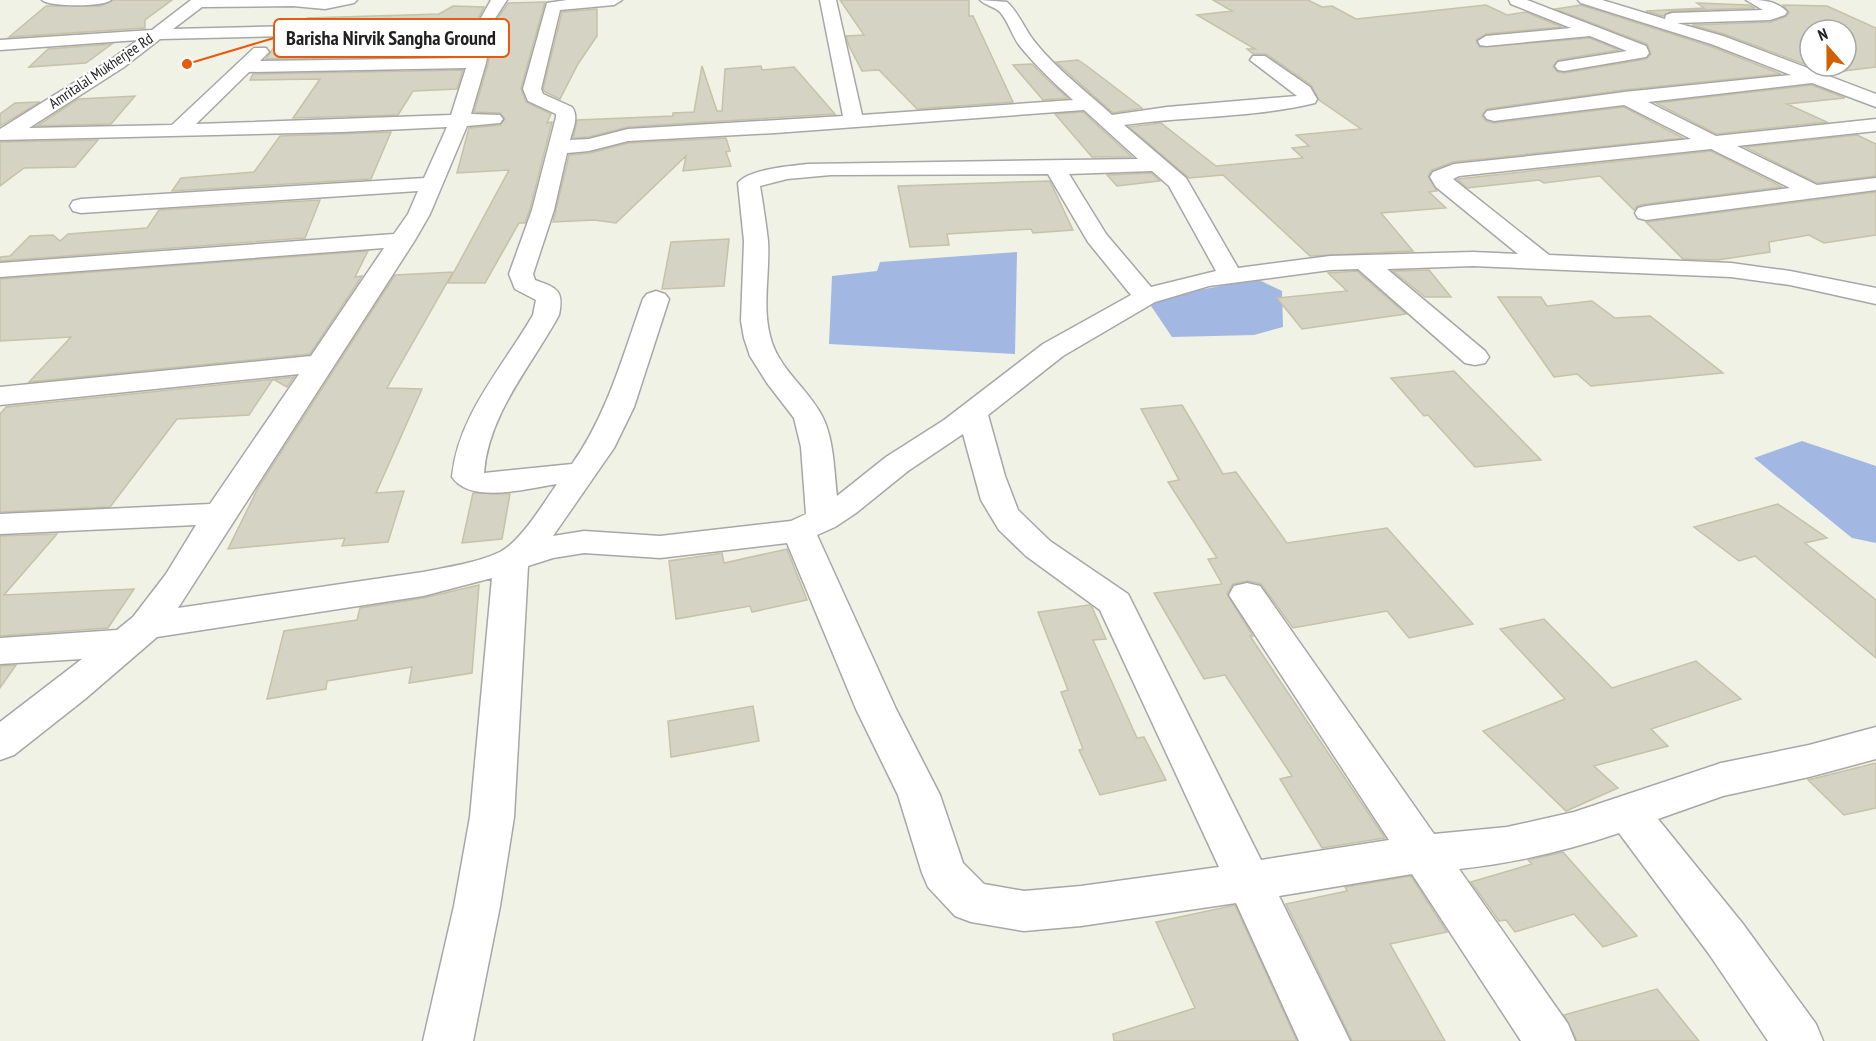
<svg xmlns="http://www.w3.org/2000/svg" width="1876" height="1041" viewBox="0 0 1876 1041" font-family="'PT Sans Narrow',sans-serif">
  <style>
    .water { fill: #a3b7e3 }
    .building { fill: #d5d3c3; stroke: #c5c2a7; stroke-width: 1.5; fill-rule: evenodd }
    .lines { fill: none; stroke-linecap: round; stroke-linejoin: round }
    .street-casing { stroke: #a7a7a7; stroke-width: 3 }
    .street { fill: #fff; fill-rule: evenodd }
    .labels { text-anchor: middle; stroke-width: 4.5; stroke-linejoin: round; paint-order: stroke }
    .far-street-label { font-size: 15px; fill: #202020; stroke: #fff }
    .leader { fill: none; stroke: #e8590c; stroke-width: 2 }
    .callout-dot { fill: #e8590c; stroke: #fff; stroke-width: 2 }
    .callout { fill: #fff; stroke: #e8590c; stroke-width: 2 }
    .callout-label { font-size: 20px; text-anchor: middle; font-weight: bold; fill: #202020 }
  </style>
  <rect width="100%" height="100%" fill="#f0f2e6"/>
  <!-- water -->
  <path class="water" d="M1017 252 1015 354 829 344 832 276 877 271 880 262Z
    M1257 279 1282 291 1283 327 1254 335 1172 337 1147 300Z
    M1802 441 1876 466V543L1852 538 1754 458Z"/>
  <!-- building -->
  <path class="building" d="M113 0H172L145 20V28L9 37 46 6H100Z
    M840 0H969V16H973L1013 102 917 109 879 70 862 71 849 46 846 36 864 35Z
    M1213 0H1308L1322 7 1332 6 1356 19 1486 5 1507 15 1526 12 1562 27 1486 34 1476 40 1480 47 1590 38 1619 50 1558 60 1553 67 1558 72 1564 73 1646 59 1651 54 1647 44 1555 9 1581 5 1710 46 1781 74 1624 90 1487 109 1482 116 1486 121 1494 123 1624 107 1683 138 1453 162 1432 170 1428 176 1437 191 1429 192 1446 208 1381 213 1413 251 1310 256 1223 175 1189 178 1129 127 1161 123 1216 166 1303 158 1292 148 1309 146 1296 135 1361 129 1319 100 1311 85 1266 54H1253L1247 49H1255L1197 15 1232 11Z
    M545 2 521 88 526 102 551 114 547 123 552 122 530 209 525 223H519L485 283H448L509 170 457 173 469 128 500 125 505 119 500 113 474 112 488 64 496 21 508 3Z
    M1697 3 1749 5 1755 8 1672 11 1663 16 1646 11 1704 8Z
    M1783 5 1827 6 1876 28V67L1828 73 1724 34 1692 25 1771 22 1787 16 1789 12ZM1810 30H1846V66H1810Z
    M453 6 484 7 476 23 300 24 307 18 439 14Z
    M597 9V36L578 64 560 99 545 92 543 89 562 12Z
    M369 36 472 37 467 56 266 59 280 38Z
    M112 44 86 63 29 67 48 49Z
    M1078 60 1087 66 1142 108 1113 113 1056 62Z
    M1032 64 1050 82 1068 98 1043 100 1013 65Z
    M702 66 717 111H722L725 69 761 66 762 70 794 67 835 114 628 127 589 137 573 138 577 120 673 116V113L694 112Z
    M463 70 457 89 413 91 398 115 293 118 320 79 250 80 253 74Z
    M1812 85 1845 98 1787 104 1827 122 1716 134 1656 103Z
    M135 96 111 124 37 126 78 99Z
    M40 102 0 126V114L15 103Z
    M1083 112 1132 157H1092L1055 114Z
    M391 132 371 179 172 191 181 178 254 172 280 136Z
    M1857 135 1876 144V176L1817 183 1745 147Z
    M726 138 730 151 726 152 731 166 683 171 686 156 616 223 594 220 553 222 569 155 590 153 628 143Z
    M98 140 75 167 24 168 0 186V142Z
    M1711 151 1782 187 1646 204 1637 206 1634 210 1600 176 1544 183 1539 180 1467 188 1457 179Z
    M1151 173 1160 181 1117 186 1107 175Z
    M1050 181 1073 230 1033 233 1031 229 947 234 949 245 910 247 898 186Z
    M1876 192V235L1824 243 1809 235 1769 242 1770 252 1718 260 1683 259 1646 222Z
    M320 200 305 238 0 261V257L10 256 30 236 53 235 60 241 68 234 147 228 159 210Z
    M729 239 724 286 662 289 671 242Z
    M368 251 355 277 362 276 310 354 29 382 71 337 0 341V279Z
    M1429 270 1451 297H1425L1393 271Z
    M1357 271 1406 314 1302 329 1277 298 1347 291 1328 273Z
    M453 272 387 388 422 389 376 493 404 491 388 542 342 546 345 538 228 549 258 488 395 275Z
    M1498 297H1541L1547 306 1592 301 1615 318 1650 316 1723 373 1591 386 1577 374 1554 377Z
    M1454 371 1541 460 1475 467 1428 415 1424 416 1391 378Z
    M294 377 287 387 273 379 249 415 177 419 110 507 0 512V414L6 407Z
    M1182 405 1223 474 1236 472 1287 543 1387 528 1473 624 1409 638 1387 611 1293 628 1261 584 1248 581 1233 584 1227 594 1253 636H1250L1385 838 1322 848 1280 779 1292 776 1225 675 1204 679 1154 593 1222 584 1208 559 1217 558 1168 482 1179 480 1141 409Z
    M473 493 510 494 502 539 462 543Z
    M1778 504 1827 538 1805 543 1876 600V658L1755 556 1739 561 1694 527Z
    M57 534 4 595 134 589 108 628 0 636V536Z
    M787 549 807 600 752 612 750 606 676 619 669 561 722 553 724 563Z
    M479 585 472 673 409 683 412 667 327 681 326 689 267 699 284 631 357 620 360 608 423 598Z
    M1089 605 1092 607 1106 639 1093 640 1137 738 1144 737 1166 780 1100 795 1079 750 1083 749 1061 692 1068 690 1038 612Z
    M1544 619 1612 688 1696 661 1741 699 1651 729 1668 746 1594 766 1618 788 1566 811 1483 731 1565 699 1500 629Z
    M16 665 0 688V666Z
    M753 706 759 741 671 757 668 721Z
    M1876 763V808L1844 815 1808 780Z
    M1563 852 1637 936 1603 947 1574 914 1515 932 1506 920 1499 921 1471 882 1532 864 1528 860Z
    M1411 876 1447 932 1390 944 1445 1041H1352L1286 904 1347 891 1345 887Z
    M1235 905 1297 1041H1114L1113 1034 1195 1008 1156 922Z
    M1657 989 1699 1041H1577L1564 1015Z"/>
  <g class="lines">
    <defs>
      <path id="street" d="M42 0H111C104 7 49 7 42 0Z
        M191 0H357L354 3 325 9 293 6 202 7 173 29 369 24 477 25 491 0H507L494 20 486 63 471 114 500 115 503 119 500 123 467 126 430 214 415 240 178 608 423 572C448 567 477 563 500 552 521 541 543 504 557 484 528 488 471 505 452 477 458 415 503 367 533 315L536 300 515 289 509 274 532 210 556 117V114L528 101 523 89 547 3 567 0H622L614 5 560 10 541 89 543 94 572 107C579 117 573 129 570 140L589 139 628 129 843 116 820 0H836L862 115 1073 100C1053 82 1035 65 1019 45 1012 35 1008 21 1000 12 994 6 986 6 980 0L1007 2C1019 13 1024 28 1034 41 1056 69 1086 91 1112 115L1167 107 1297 96 1250 60 1253 56H1265L1310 87 1317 99 1315 103C1253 118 1187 116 1124 125L1186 178 1238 268 1330 256 1473 252 1518 254 1436 187 1430 177 1433 172 1454 164 1691 139 1624 105 1494 121 1487 119 1484 115 1487 111 1624 92 1791 75 1711 44 1581 3 1578 0H1602L1665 19 1666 15 1672 13 1763 10 1746 0C1761 0 1776 0 1787 12L1785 15 1770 20 1677 23 1723 36 1876 94V107L1812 83 1648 102 1716 136 1876 119V131L1737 146 1817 185 1876 178V190L1646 220 1638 218 1635 213 1638 208 1646 206 1790 188 1711 149 1459 176 1453 179 1549 255 1731 263 1790 271 1876 288V304L1790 285 1731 277 1473 266 1387 269 1485 351 1489 357 1485 363 1475 365 1465 363 1358 269 1330 270 1209 286 1155 302 1063 356 988 415 1005 476 1018 510 1050 541 1128 594 1261 860 1389 840 1229 595 1234 586 1247 583 1260 586 1434 834 1507 827 1574 812 1721 763 1809 745 1876 727V759L1809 777 1723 796 1658 819 1743 924 1816 1024 1823 1041H1768L1709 954 1619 833C1566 851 1514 863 1459 869L1568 1024 1575 1041H1521L1412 874 1279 896 1350 1041H1299L1236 903 1081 926 1024 931 971 922 955 916 928 887 922 873 898 795 856 709 787 543 660 558 584 553 553 558 528 566 514 817 500 906 473 1041H423L454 906 470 817 492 578 423 596 157 637 85 699 14 755 0 760V722L82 659 0 664V638L117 630 133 617 166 574 196 525 0 534V514L210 504 299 374 0 405V387L311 356 384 248 0 277V263L394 234 408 214 418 191 81 213 73 211 70 206 73 201 81 199 424 178 447 127 342 132 0 140V129L112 59 138 40 0 50V40L152 30ZM369 34 475 35 469 58 260 61 269 52 266 48H254L172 125 29 128 124 67 160 39ZM466 68 451 115 196 124 249 72ZM1084 110 1138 159 808 164C792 166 748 169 738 183L744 241 741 321 744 338 750 356 767 383 794 418 801 447 806 514 791 521 660 536 584 531 553 536 614 448 634 407 669 299 665 294 656 291 647 294 643 299C623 355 607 415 572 464L484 473C488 414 532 365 559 315 564 290 557 288 535 280L533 274 554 210 567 153 589 151 628 141 775 133ZM1152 171 1169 186 1216 271 1151 287 1106 234 1069 174ZM1048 174 1088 242 1131 295 1043 344 944 420 886 457 837 496C834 471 834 439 822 416 807 387 778 369 770 336 762 305 770 272 768 241 766 223 763 204 760 186L787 179 831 175ZM963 434 981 500 999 530 1026 556 1100 610 1219 867 1081 886 1024 891 984 884 963 863 940 795 896 709 817 535 835 527 856 513 908 471Z
        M1509 0H1527L1646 46 1649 53 1646 57 1564 71 1558 70 1555 66 1558 62 1627 51 1590 36 1486 46 1480 45 1478 41 1486 36 1571 28 1511 4Z"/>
    </defs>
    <!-- street casing -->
    <use href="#street" class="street-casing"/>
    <!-- street -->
    <use href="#street" class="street"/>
  </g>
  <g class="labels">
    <!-- far-street labels -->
    <g class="far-street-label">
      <text transform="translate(101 71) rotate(-34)" y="5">Amritalal Mukherjee Rd</text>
    </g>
  </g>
  <!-- callouts -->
  <path class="leader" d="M187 64L274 38"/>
  <circle class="callout-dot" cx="187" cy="64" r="6"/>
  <rect class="callout" x="274" y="19" width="235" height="38" rx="6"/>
  <g class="callout-label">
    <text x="391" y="45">Barisha Nirvik Sangha Ground</text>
  </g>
  <!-- north arrow -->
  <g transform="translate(1828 48) rotate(339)"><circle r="28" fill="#ffffff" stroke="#a6a6a6" stroke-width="1.5"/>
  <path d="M0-4.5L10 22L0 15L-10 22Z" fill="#d16100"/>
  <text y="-9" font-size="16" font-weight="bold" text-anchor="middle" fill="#202020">N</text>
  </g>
</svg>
